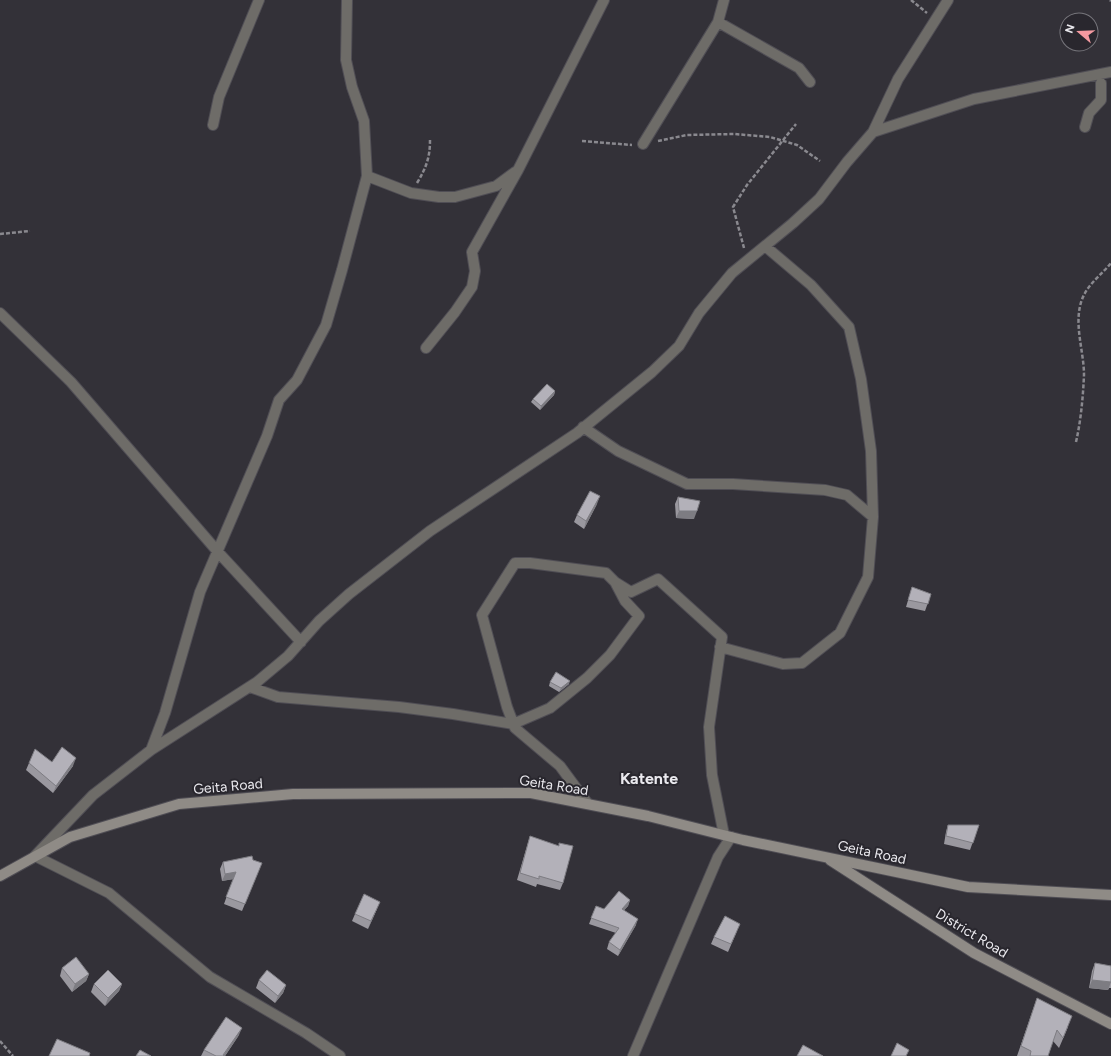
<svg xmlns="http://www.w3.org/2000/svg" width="1111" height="1056" viewBox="0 0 1111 1056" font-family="Figtree,sans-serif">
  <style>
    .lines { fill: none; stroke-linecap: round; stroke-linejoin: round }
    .street-casing { stroke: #504e55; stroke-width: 12 }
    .secondary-casing { stroke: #504e55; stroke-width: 12 }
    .path { stroke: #8a898f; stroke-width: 2.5; stroke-dasharray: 4 2; stroke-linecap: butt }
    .street { stroke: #6e6c68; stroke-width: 10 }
    .secondary { stroke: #8f8b86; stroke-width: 10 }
    .wall { fill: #9a989f }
    .shaded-wall { fill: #7d7c82 }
    .building { fill: #b3b1b9; stroke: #7d7c82 }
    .labels { text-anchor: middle; stroke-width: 4; stroke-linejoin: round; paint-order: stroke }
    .street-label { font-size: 14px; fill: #eae9ee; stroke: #29272e }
    .quarter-label { font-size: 16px; font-weight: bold; fill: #eae9ee; stroke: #29272e }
  </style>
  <rect width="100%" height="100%" fill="#333138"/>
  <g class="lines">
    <defs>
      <path id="street" d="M718 22 799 68 810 82
        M213 125 219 97 259 0
        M1085 127 1089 113 1101 100V83
        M873 132 974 99 1111 72
        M643 144 718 22 724 0
        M367 176 411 193 439 197H455L496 186 515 172
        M0 313 71 382 218 552 301 642
        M426 348 455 312 472 287 475 271 472 252 518 170 604 0
        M583 427 618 451 687 484H733L825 490 847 495 873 517
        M720 647 783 664 802 663 840 633 868 577 873 517 871 451 861 379 849 327 811 285 765 246
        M250 687 278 697 399 707 453 714 513 724 550 708 587 678 610 655 639 616 625 601 615 582
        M151 750 165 713 200 592 267 436 279 400 297 380 326 325 342 270 367 176 364 121 352 87 346 60 347 0
        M588 804 560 766 515 728 507 707 482 615 515 563H530L606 573 615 582 631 592 658 579 722 637 709 727 712 775 724 835
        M340 1056 306 1033 210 977 109 893 35 856 93 795 151 750 257 682 288 656 319 621 349 594 430 531 577 433 652 372 679 346 699 313 732 273 793 223 819 199 847 162 873 132 898 79 948 0
        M633 1056 718 857 731 837"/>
      <path id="secondary" d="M830 860 974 953 1111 1024
        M0 876 70 837 179 804 293 794 531 793 648 816 743 840 968 887 1111 895"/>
    </defs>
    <!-- street casing -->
    <use href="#street" class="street-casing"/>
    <!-- secondary casing -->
    <use href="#secondary" class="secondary-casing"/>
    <!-- path -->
    <path class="path" d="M911 0 927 13
      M1110 0 1111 1
      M582 141 632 145
      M658 141 687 135 734 134 770 137 797 145 820 161
      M417 183C426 168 430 158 430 140
      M0 234 30 231
      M744 248 733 207 747 185 796 124
      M1076 442C1081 420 1083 397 1084 375 1084 349 1071 318 1085 293 1091 282 1103 273 1111 263
      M0 1041 13 1056"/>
    <!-- street -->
    <use href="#street" class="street"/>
    <!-- secondary -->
    <use href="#secondary" class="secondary"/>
  </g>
  <!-- wall -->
  <path class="wall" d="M555 391 554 395 540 410 531 402 533 399Z
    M678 497 694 519 676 518 675 504Z
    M597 504 584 529 574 522 577 515Z
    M912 587 931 594 925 611 906 607Z
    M550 682 569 684 559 692 549 686Z
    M52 762 73 766 53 793 26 770 29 763Z
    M948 825H979L970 850 944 844 946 832Z
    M530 836 558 846 563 883 560 890 537 884 536 887 517 880Z
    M253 860 259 870 242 911 224 904 233 879 222 881 220 869 223 862Z
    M630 900 628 906 624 910 636 925 618 956 607 949 609 942 616 933 589 924 596 906 604 909Z
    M377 909 368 929 352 921 355 914Z
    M737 931 728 952 711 944 714 937Z
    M1095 963 1111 966V988H1109L1108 990 1089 988 1092 971Z
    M62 968 89 974 86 981 72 992 60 976Z
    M259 980 286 985 283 993 275 1003 256 988Z
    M94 984H122L119 991 105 1006 91 992Z
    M1037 998 1068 1027 1059 1048 1053 1041 1048 1056H1017Z
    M239 1035 225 1056H201L204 1050Z"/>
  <!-- shaded-wall -->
  <path class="shaded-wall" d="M555 391 554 395 540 410 541 406Z
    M600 496 597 504 584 529 586 521Z
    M679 511H697L694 519 676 518Z
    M570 681 569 684 559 692 561 688Z
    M76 758 73 766 53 793 56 786Z
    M236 872 234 879 222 881 225 874Z
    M630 900 628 906 620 915 622 909Z
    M380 902 377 909 368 929 371 921Z
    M638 919 636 925 618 956 620 950Z
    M89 974 86 981 72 992 75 984Z
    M1092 980 1111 982 1108 990 1089 988Z
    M122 984 119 991 105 1006 108 998Z
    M286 985 283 993 275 1003 278 996Z
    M242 1028 239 1035 225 1056H223Z"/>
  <!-- building -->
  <path class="building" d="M547 384 555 391 541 406 533 399Z
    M590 491 600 496 586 521 577 515Z
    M678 497 700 501 697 511H679Z
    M912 587 931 594 928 604 908 600Z
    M556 672 570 681 561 688 550 682Z
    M62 747 76 758 56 786 29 763 35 749 52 762Z
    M948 825H979L973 843 946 836Z
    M530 836 559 846V843L573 846 563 883 539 876V879L520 873Z
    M252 856 253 860 262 863 245 904 226 897 236 872 225 874 223 862Z
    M619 891 630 900 622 909 638 919 620 950 609 942 619 928 591 918 596 906 604 909Z
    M364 894 380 902 371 921 355 914Z
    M725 916 740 924 731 944 714 937Z
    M76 957 89 974 75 984 62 968Z
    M1095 963 1111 966V982L1092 980Z
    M108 970 122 984 108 998 94 984Z
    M267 970 286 985 278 996 259 980Z
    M1037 998 1072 1016 1063 1038 1057 1030 1048 1056H1030L1031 1051 1021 1046Z
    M226 1017 242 1028 223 1055 224 1056H216L204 1050Z
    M57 1039 90 1053 89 1056H49Z
    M897 1043 909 1050 906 1056H891Z
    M803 1045 823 1056H797Z
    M140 1050 151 1056H136Z"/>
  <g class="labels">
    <!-- street labels -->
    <g class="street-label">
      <text transform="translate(554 785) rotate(9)" y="5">Geita Road</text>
      <text transform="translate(228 786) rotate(-5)" y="5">Geita Road</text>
      <text transform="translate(872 852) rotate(12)" y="5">Geita Road</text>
      <text transform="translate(972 933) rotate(31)" y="5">District Road</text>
    </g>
    <!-- quarter labels -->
    <g class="quarter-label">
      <text x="649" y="784">Katente</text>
    </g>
  </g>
  <!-- north arrow -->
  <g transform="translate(1079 32) rotate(289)"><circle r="19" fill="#29272e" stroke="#76757b"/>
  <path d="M0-3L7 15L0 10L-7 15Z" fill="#f49aa1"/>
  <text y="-6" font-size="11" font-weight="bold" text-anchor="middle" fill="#eae9ee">N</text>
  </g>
</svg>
